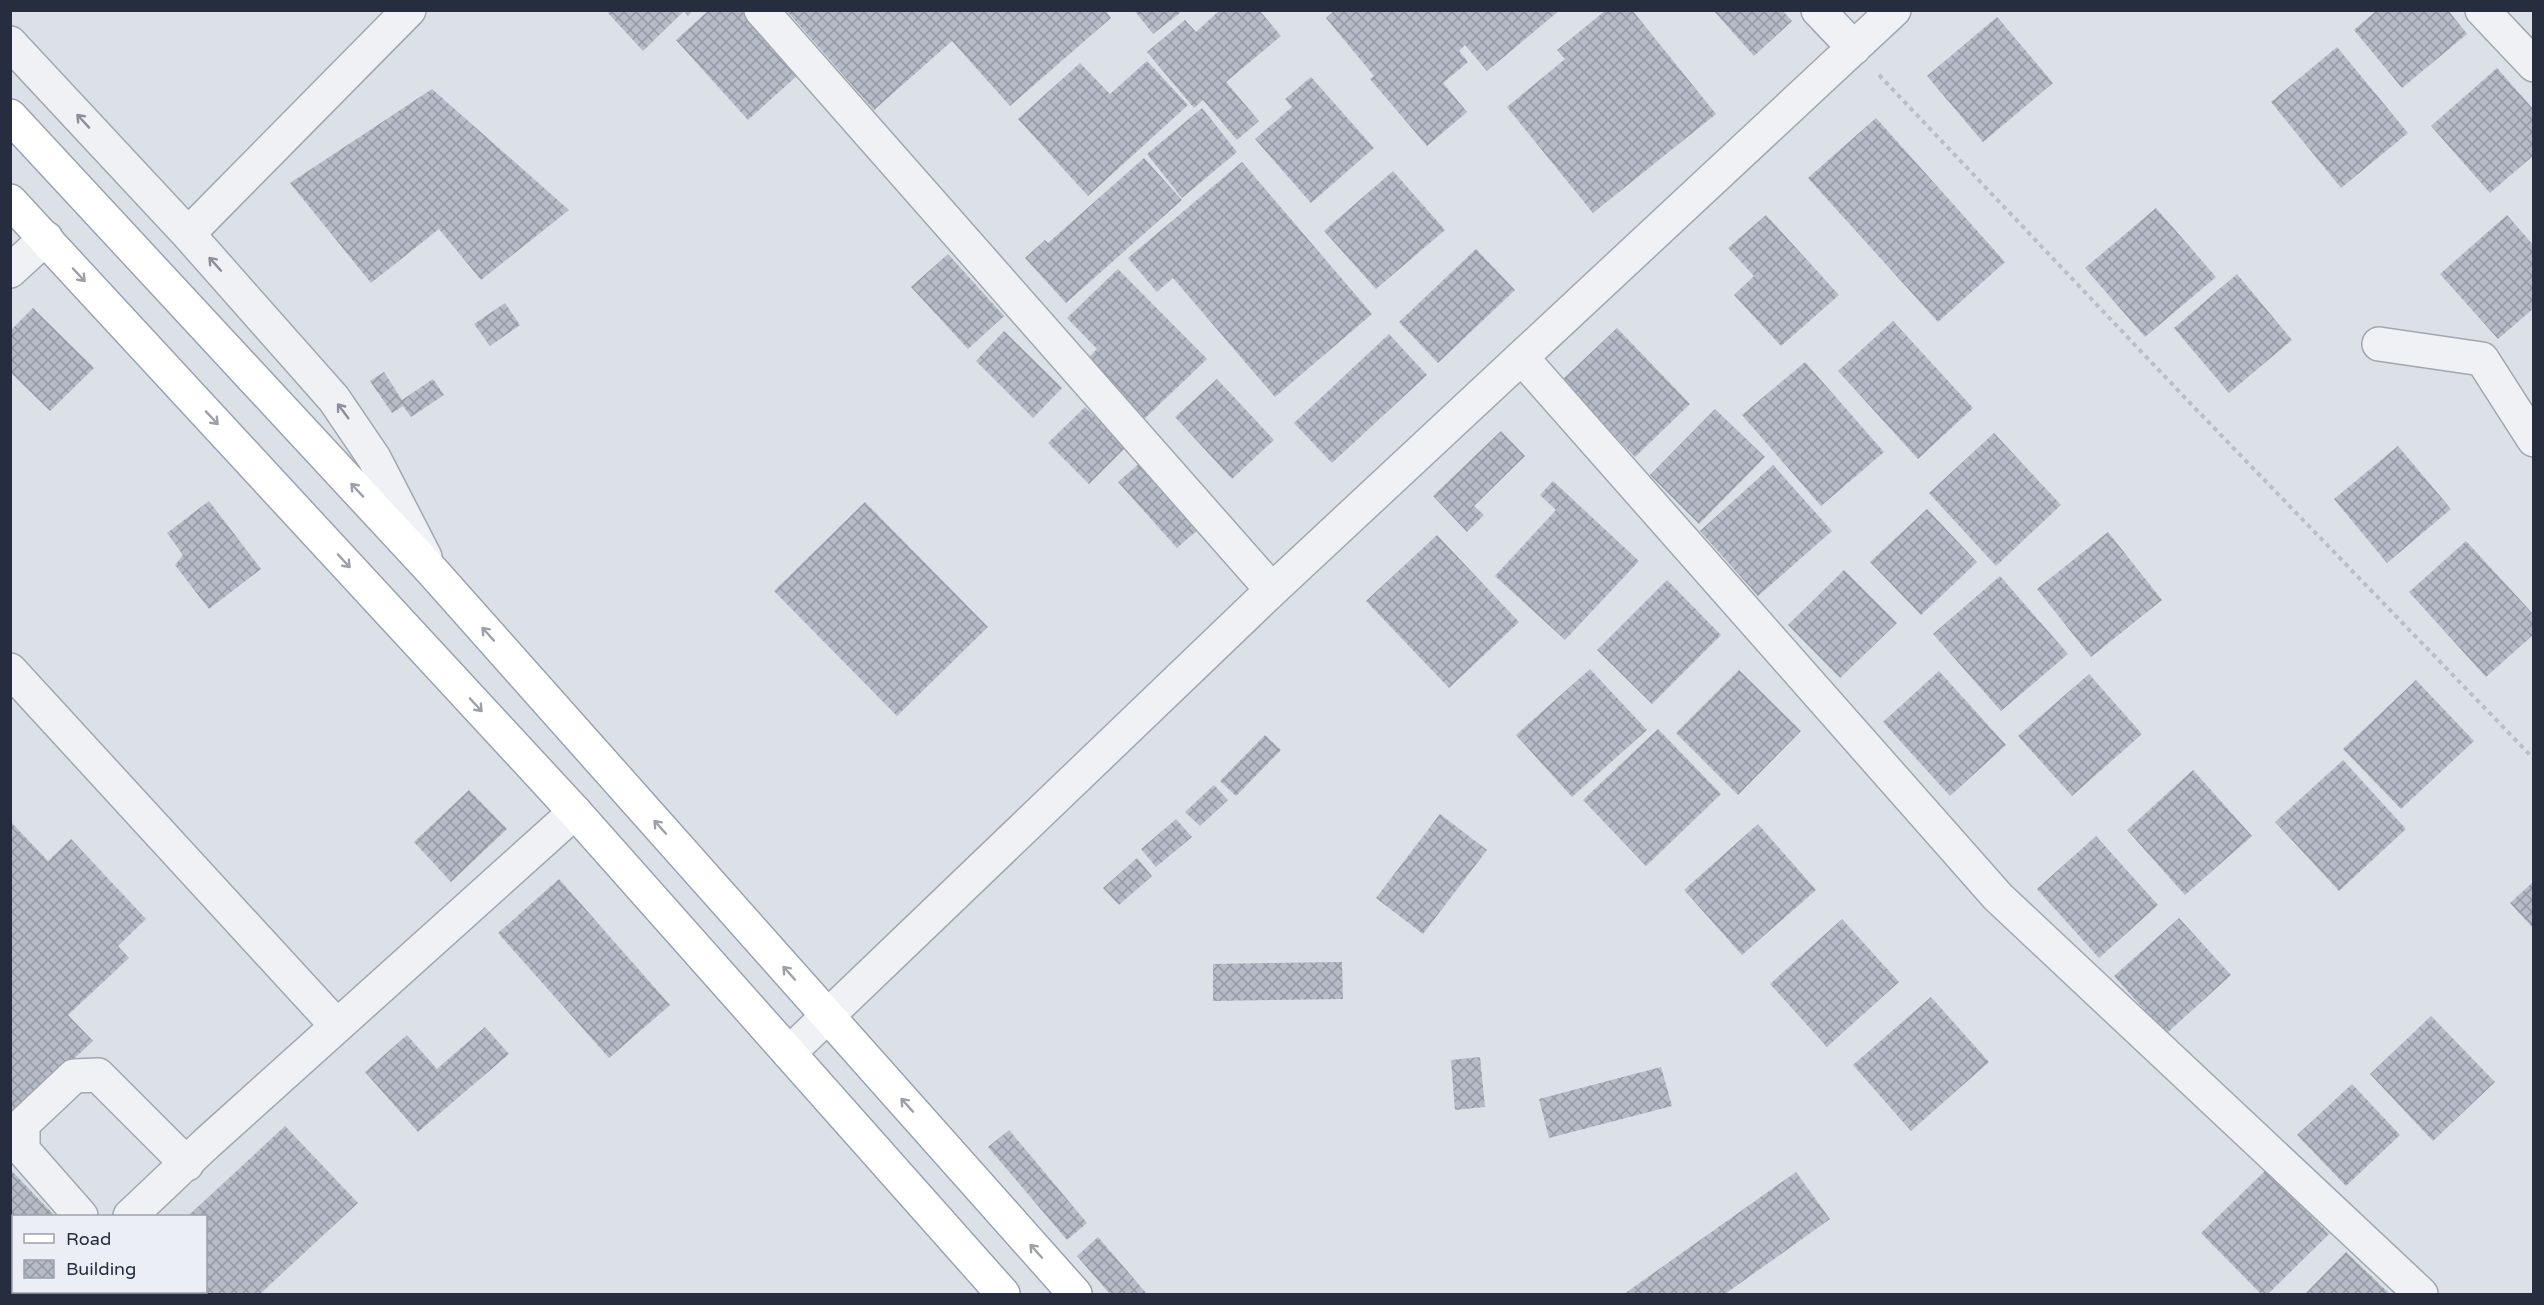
<svg xmlns="http://www.w3.org/2000/svg" width="2544" height="1305" viewBox="0 0 2544 1305" font-family="'Varela Round',sans-serif">
  <style>
    .building { fill: url(#building-cross-hatch) }
    .lines { fill: none; stroke-linecap: round; stroke-linejoin: round }
    .minor-casing { stroke: #a1a7b1; stroke-width: 36 }
    .major-casing { stroke: #9aa3b4; stroke-width: 36 }
    .path { stroke: #babec5; stroke-width: 4; stroke-dasharray: 4.5 4.5; stroke-linecap: butt }
    .minor { stroke: #eff1f5; stroke-width: 33 }
    .major { stroke: #fff; stroke-width: 33 }
    .oneway { stroke: #8a8f9a }
    .oneway2 { stroke: #9da0a8 }
  </style>
  <defs>
    <pattern id="building-cross-hatch" width="8" height="8" patternUnits="userSpaceOnUse" patternTransform="scale(1.5)"><rect width="8" height="8" fill="#b6bbc7"/><path d="M0 0l8 8M0 8l8-8" fill="none" stroke="#9498a3"/></pattern>
  </defs>
  <rect width="100%" height="100%" fill="#dce0e7"/>
  <!-- building -->
  <path class="building" d="M611 10H693L688 16 684 11 643 51 608 13Z
    M709 10H741L799 74 748 120 676 40Z
    M786 10H1105L1111 18 1010 106 952 41 874 110Z
    M1134 10H1178L1180 13 1153 34Z
    M1220 10H1259L1281 36 1226 82 1259 121 1237 140 1203 100 1194 108 1147 52 1185 20 1196 32Z
    M1335 10H1560L1487 71 1465 45 1459 51 1468 62 1443 83 1467 112 1427 146 1370 79 1374 76 1326 18Z
    M1606 10H1632L1716 114 1593 213 1507 107 1565 59 1557 50Z
    M1713 10H1782L1792 21 1754 56Z
    M2377 10H2448L2467 34 2402 88 2354 30Z
    M1997 17 2053 83 1983 142 1927 76Z
    M2337 47 2408 133 2341 188 2271 102Z
    M1147 61 1188 105 1088 196 1018 119 1080 63 1110 94Z
    M2497 68 2534 110V155L2490 193 2431 126Z
    M1311 77 1374 148 1311 203 1255 139 1292 107 1285 99Z
    M432 89 569 210 481 280 439 229 371 283 290 183Z
    M1202 108 1237 152 1182 198 1147 154Z
    M1876 118 2005 262 1938 322 1808 178Z
    M1144 158 1182 200 1066 303 1025 258 1045 240 1048 243Z
    M1242 162 1372 314 1275 397 1173 278 1157 292 1128 258Z
    M1393 171 1445 230 1376 289 1324 231Z
    M2156 208 2216 277 2145 337 2085 268Z
    M1766 215 1839 295 1781 346 1734 295 1754 276 1728 248Z
    M2507 215 2534 246V308L2498 339 2440 274Z
    M1476 249 1515 290 1438 363 1399 322Z
    M948 254 1004 316 968 349 911 287Z
    M1118 269 1207 359 1141 422 1083 363 1097 349 1067 318Z
    M2237 274 2292 340 2229 393 2174 328Z
    M505 303 520 325 490 346 474 324Z
    M33 308 94 368 50 411 10 372V331Z
    M1893 321 1973 408 1918 459 1838 371Z
    M1617 328 1690 404 1635 457 1561 381Z
    M1004 331 1062 388 1033 418 976 361Z
    M1389 334 1427 375 1332 463 1294 423Z
    M1805 362 1884 452 1821 506 1742 415Z
    M384 372 402 400 433 379 444 395 411 417 403 406 392 413 370 381Z
    M1217 379 1274 440 1232 479 1175 417Z
    M1085 407 1126 447 1089 484 1048 443Z
    M1715 409 1765 457 1699 524 1650 475Z
    M1501 431 1525 456 1474 506 1484 515 1467 532 1433 496Z
    M1994 433 2061 505 1996 566 1929 493Z
    M2398 446 2451 509 2387 563 2334 499Z
    M1141 462 1201 527 1177 548 1118 482Z
    M1773 465 1832 531 1758 596 1700 531Z
    M1553 481 1639 561 1565 640 1495 576 1556 510 1540 495Z
    M209 501 261 569 209 609 175 565 183 555 167 533Z
    M865 502 988 627 897 716 774 591Z
    M1927 509 1977 562 1921 615 1870 562Z
    M2108 532 2162 600 2091 657 2037 589Z
    M1437 535 1519 622 1449 688 1366 601Z
    M2466 541 2534 615V634L2486 677 2409 592Z
    M1844 570 1897 623 1840 678 1788 625Z
    M2000 576 2068 654 2001 711 1933 634Z
    M1667 580 1721 635 1652 704 1597 650Z
    M1590 669 1647 730 1572 797 1516 735Z
    M1739 670 1801 731 1738 795 1676 733Z
    M1939 671 2006 745 1950 796 1883 722Z
    M2089 674 2142 734 2072 796 2018 736Z
    M2416 680 2474 741 2401 809 2343 749Z
    M1658 729 1721 794 1646 866 1583 800Z
    M1265 735 1281 750 1236 796 1220 781Z
    M2343 760 2406 829 2339 891 2275 822Z
    M2193 770 2252 836 2185 895 2127 830Z
    M1214 785 1228 800 1200 826 1185 812Z
    M469 790 507 829 451 882 414 842Z
    M1440 814 1487 850 1423 934 1376 898Z
    M1176 819 1192 837 1156 867 1141 849Z
    M10 821 48 861 71 839 146 919 118 946 129 958 68 1015 93 1041 10 1118Z
    M1758 824 1816 890 1742 955 1684 890Z
    M2096 836 2158 905 2099 958 2037 889Z
    M1137 858 1152 876 1119 905 1103 888Z
    M559 879 670 1005 609 1058 498 933Z
    M2534 881V929L2510 903Z
    M2179 918 2231 975 2166 1034 2114 976Z
    M1842 919 1899 982 1827 1047 1770 984Z
    M1342 962 1343 999 1213 1001V964Z
    M1931 997 1989 1062 1911 1131 1853 1065Z
    M2431 1016 2495 1082 2433 1141 2370 1074Z
    M485 1027 509 1054 418 1132 365 1072 407 1035 437 1069Z
    M1480 1057 1485 1107 1455 1110 1451 1060Z
    M1661 1067 1672 1106 1549 1138 1539 1099Z
    M2352 1084 2400 1135 2346 1186 2297 1135Z
    M285 1126 358 1203 260 1294H105L108 1292H206V1216H188Z
    M1009 1130 1087 1223 1067 1240 988 1147Z
    M10 1169 55 1216H14V1286L10 1289Z
    M2266 1170 2329 1234 2268 1294H2261L2201 1233Z
    M1796 1172 1830 1219 1725 1294H1624Z
    M1098 1237 1147 1294H1110L1077 1256Z
    M2346 1252 2390 1294H2305Z"/>
  <g class="lines">
    <defs>
      <path id="minor" d="M761 10 1272 590
        M1818 10 1854 48
        M2482 10 2534 65
        M10 43 188 234 334 399 374 458 425 557
        M188 234 409 10
        M10 271 46 238
        M2379 344 2482 359 2534 440
        M1522 358 1998 897 2421 1294
        M10 670 337 1026
        M789 1053 1272 590 1894 10
        M81 1216 23 1150V1124L74 1076 98 1075 187 1164
        M130 1216 206 1144 575 812
        M46 1294 50 1292"/>
      <path id="major" d="M10 116 433 572 1075 1294
        M10 201 575 812 1003 1294"/>
    </defs>
    <!-- minor casing -->
    <use href="#minor" class="minor-casing"/>
    <!-- major casing -->
    <use href="#major" class="major-casing"/>
    <!-- path -->
    <path class="path" d="M1879 75 2190 403 2534 759"/>
    <!-- minor -->
    <use href="#minor" class="minor"/>
    <!-- major -->
    <use href="#major" class="major"/>
  </g>
  <!-- one-way arrows -->
  <defs><path id="oneway-shaft" d="M-6 0H5M1.5-3L5.5 0L1.5 3" fill="none" stroke-width="1.6" stroke-linecap="round" stroke-linejoin="round" transform="scale(1.5)"/></defs>
  <g class="oneway">
    <use href="#oneway-shaft" transform="translate(83 121) rotate(-133)"/>
    <use href="#oneway-shaft" transform="translate(215 264) rotate(-132)"/>
    <use href="#oneway-shaft" transform="translate(343 411) rotate(-127)"/>
  </g>
  <g class="oneway2">
    <use href="#oneway-shaft" transform="translate(79 275) rotate(47)"/>
    <use href="#oneway-shaft" transform="translate(212 418) rotate(47)"/>
    <use href="#oneway-shaft" transform="translate(357 490) rotate(-133)"/>
    <use href="#oneway-shaft" transform="translate(344 561) rotate(47)"/>
    <use href="#oneway-shaft" transform="translate(488 634) rotate(-132)"/>
    <use href="#oneway-shaft" transform="translate(476 705) rotate(47)"/>
    <use href="#oneway-shaft" transform="translate(660 827) rotate(-132)"/>
    <use href="#oneway-shaft" transform="translate(789 973) rotate(-132)"/>
    <use href="#oneway-shaft" transform="translate(907 1105) rotate(-132)"/>
    <use href="#oneway-shaft" transform="translate(1036 1251) rotate(-132)"/>
  </g>
  <!-- border -->
  <rect width="2544" height="1305" fill="none" stroke="#252d3e" stroke-width="24"/>
  <!-- legend -->
  <rect x="12" y="1215" width="195" height="78" fill="#ebeff5" stroke="#9ca1ac" stroke-width="1.5"/>
  <rect x="24" y="1234" width="30" height="9" fill="#ffffff" stroke="#9ca1ac" stroke-width="1.5"/>
  <text x="66" y="1245" font-size="18" fill="#252d3e">Road</text>
  <rect x="24" y="1260" width="30" height="18" fill="url(#building-cross-hatch)" stroke="#9ca1ac" stroke-width="1.5"/>
  <text x="66" y="1275" font-size="18" fill="#252d3e">Building</text>
</svg>
